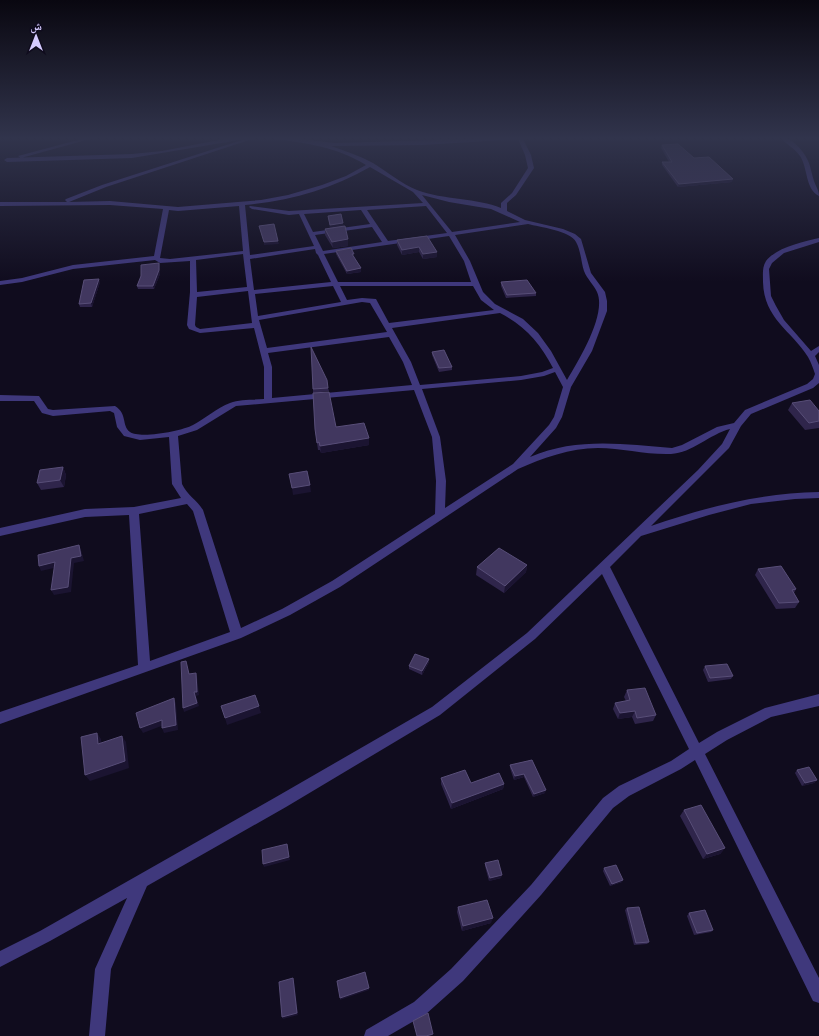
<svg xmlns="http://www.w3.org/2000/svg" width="819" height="1036" viewBox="0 0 819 1036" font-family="Barlow,'Noto Naskh Arabic',sans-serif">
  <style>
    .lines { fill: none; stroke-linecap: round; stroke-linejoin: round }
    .minor { fill: #3f387c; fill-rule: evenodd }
    .wall { fill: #2f254b }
    .shaded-wall { fill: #1b1431 }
    .building { fill: #41375f; stroke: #584e78 }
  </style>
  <rect width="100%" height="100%" fill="#100c1e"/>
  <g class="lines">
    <!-- minor -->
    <path class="minor" d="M89 137H97L21 158 18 156Z
      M234 137H258L106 187 69 202 110 201 178 207 261 200 288 195 322 185 346 176 366 165C337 147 307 143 274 139L272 137H284L335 143 532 137 523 139 531 155 534 168 516 195 507 203V211L525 220 563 229 575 234 581 239 591 273 605 292 607 301V311L592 351 571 387 562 417 556 428 530 457C576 437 623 444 672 448L682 445 717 427 734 423 745 410 807 384 813 379 815 374C813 368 811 362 808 357 791 330 764 319 763 282 763 275 762 267 766 261 777 247 803 242 819 238V242L784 253 772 263 769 269 771 296 776 306 784 320 811 351 819 346V352L815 356 819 365V383L813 388 751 414 741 426 729 448 651 526C706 507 761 493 819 492V498L795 499 751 504 709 515 641 536 610 567 699 743 717 732 765 708 819 694V706L771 717 727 740 705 754 819 978V1003L813 1001 695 760 681 769 629 796 613 808 541 895 463 981 426 1014 388 1036H364L366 1030 414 1002 451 969 531 885 603 798 619 786 671 761 689 749 602 574 535 639 440 715 286 807 147 886 111 969 105 1036H89L95 969 127 898 50 941 0 967V951L40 931 276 797 432 707 527 633 698 470 722 444 730 429C710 434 692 453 671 454 647 455 622 448 598 448 570 448 543 458 518 469L340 587 290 615 241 638 0 724V712L138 665 129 515 85 517 0 536V528L85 509 134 507 181 498 172 484 169 437 140 440 124 436 117 427 114 413 110 411 53 416 42 413 34 401H0V395L39 396 48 409 53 410 115 406C128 414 121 425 130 432 140 439 182 431 193 425 206 418 217 408 230 403 240 399 253 400 264 399V367L254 328 200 333 189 329 187 325 190 292V261L160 263 155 260 73 269 22 282 0 285V281L22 278 73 265 154 256 163 209 110 205 0 206V202H67L65 200 66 199 102 185 245 139 132 158 7 162 4 160 7 158 132 154 162 151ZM518 139 525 155 528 168 512 193 501 203V208C478 198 443 200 417 190 402 184 386 171 373 163 360 156 345 151 331 146L423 145ZM370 167 413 192 423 203 289 211 250 206 249 207 252 209 289 215 299 214 314 246 250 255 245 205C289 201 332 189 370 167ZM422 195 449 202 491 209 520 222 452 232ZM239 206 243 251 170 259 160 258 169 210 178 211ZM426 206 447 233 388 241 367 210ZM361 210 370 224 313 232 304 214ZM528 224C539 227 571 231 576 242 581 251 581 262 584 271 587 279 594 285 597 292 607 314 579 360 567 380L551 351 538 333 523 319 495 304 483 292 470 261 455 235ZM372 227 382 242 323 251 315 235ZM449 236 464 261 471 282H338L324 254ZM315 249 316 253 318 255 331 282 254 290 250 259ZM243 254 247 287 197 292 196 260ZM333 286 341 302 258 316 255 294ZM340 286H473L481 300 494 310 389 323 376 299 362 298 347 300ZM248 291 252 323 200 329 196 327 195 325 197 297ZM362 302 370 303 387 332 267 348 259 320ZM500 313C525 326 540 343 553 368L542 372 521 376 420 385 411 362 392 328ZM389 337 403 362 412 385 272 398V367L268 353ZM555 372 563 387 554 417 549 425 513 464 445 508 446 481 440 437 422 389 521 380 544 376ZM414 390 432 437 436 481 435 514 332 581 282 609 241 628 203 510C197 500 187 495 182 484L178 436 197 430 236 406ZM187 504 193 511 230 632 150 661 139 514Z
      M780 137C792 137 805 152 809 163 811 169 812 175 814 181 816 187 819 190 819 196 805 189 808 168 800 156 795 148 785 144 780 137Z"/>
  </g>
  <!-- wall -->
  <path class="wall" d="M662 145 694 158 732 182 678 187 662 165V162H669L661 148Z
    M328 216 344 226 348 239V246L333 248 325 235V229L330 228Z
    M397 240 437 252V257L423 259 419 252 402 255 397 245Z
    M336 251 355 257H354L361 268V272L347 274 336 254Z
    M159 263 160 266V274L154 289H138L137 286Z
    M100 282 92 307H80L79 304Z
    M501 282 536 293V296L506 298 501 286Z
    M432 352 452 367V370L439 372 432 355Z
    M328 388 329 391 313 393V389Z
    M792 403 819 411V428L805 430 788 410Z
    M336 427 369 445 321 453 320 450H318L315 429Z
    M63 467 66 475 64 487 41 490 37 483Z
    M527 565 526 572 504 593 476 575 477 567Z
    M758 569 796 589 794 593 799 602 795 608 776 609 755 575Z
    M429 659V662L422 675 409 669V666Z
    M705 666 733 676 731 679 708 682 703 670Z
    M627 690 656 715 653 721 635 724 632 717 618 719 613 709 615 703 626 701 624 697Z
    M532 760 545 793 533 797 524 777 514 780 510 768V765Z
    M797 770 817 780 814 783 802 786 795 773Z
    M441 778 471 783 504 784 503 789 451 809 441 784Z
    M684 810 725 848 720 854 703 859 680 816Z
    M485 863 501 878 489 881 485 866Z
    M604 868 622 882 610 886 603 871Z
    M458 907 491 923 462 931 457 912Z
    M627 908 649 942 647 944 634 945 625 910Z
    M689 913 713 930 711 932 694 935 687 916Z"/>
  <!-- shaded-wall -->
  <path class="shaded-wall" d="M733 179 732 182 678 187 679 184Z
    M343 223 344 226 330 228V225Z
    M348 239V246L333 248 332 242Z
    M278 241 279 244 264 245V242Z
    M419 247V252L402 255V250Z
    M437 252V257L423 259V254Z
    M159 263 160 266V274L154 289 153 286Z
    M361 268V272L347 274V271Z
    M99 279 100 282 92 307 91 303Z
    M369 438V445L321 453 320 446Z
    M63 467 66 475 64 487 60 480Z
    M310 485 311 492 293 495 292 488Z
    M79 545 81 550 84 561 74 563 71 592 54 595 51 590Z
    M55 562 58 567 41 571 39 566Z
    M527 565 526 572 504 593 505 586Z
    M429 659V662L422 675V671Z
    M196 673 197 676 199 695 196 696 199 706 184 712 183 708 194 692Z
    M174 698 176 704 178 730 164 733 162 728Z
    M259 706 261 713 227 725 225 718Z
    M635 711 632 717 618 719 620 713Z
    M162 720 164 725 143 733 140 728Z
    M97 733 101 739 102 750 98 744Z
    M122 736 126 742 129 768 90 781 85 775Z
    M524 774V777L514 780 515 776Z
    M817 780 814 783 802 786 805 783Z
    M504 784 503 789 451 809 452 803Z
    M546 790 545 793 533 797 534 794Z
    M287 844 290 860 264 867 263 864Z
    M725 848 720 854 703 859 707 854Z
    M502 875 501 878 489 881 490 878Z
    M623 880 622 882 610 886 612 884Z
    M493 918 491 923 462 931 463 926Z
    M293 978 294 980 298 1015 283 1019 282 1017Z
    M369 988V990L340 1000V998Z
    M433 1034V1035L431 1036H426Z"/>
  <!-- building -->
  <path class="building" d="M678 144 694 158 709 157 733 179 679 184 662 162H672L662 145Z
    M341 214 343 223 330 225 328 216Z
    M274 224 278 241 264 242 259 226Z
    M345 226 348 239 332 242 325 229Z
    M427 236 437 252 423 254 419 247 402 250 397 240Z
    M351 248 354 254H352L361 268 347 271 336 251Z
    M159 263V270L153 286H137L141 276V265Z
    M99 279 91 303 79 304 84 280Z
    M527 280 536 293 507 295 501 282Z
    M311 347 327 380 328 388 313 389Z
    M444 350 452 367 439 368 432 352Z
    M329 392 336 427 364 423 369 438 320 446 319 442 317 443 315 429 313 393Z
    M810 400 819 411V421L809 423 792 403Z
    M63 467 60 480 37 483 40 470Z
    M307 471 310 485 292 488 289 474Z
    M79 545 81 556 71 558 68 587 51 590 55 562 39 566 38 555Z
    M499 548 527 565 505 586 477 567Z
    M781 566 796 589 792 590 799 602 779 603 758 569Z
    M415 654 429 659 422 671 409 666Z
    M186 661 189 674 196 673 197 692H194L197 703 183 708 181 662Z
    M727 664 733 676 710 678 705 666Z
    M645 688 656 715 637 718 635 711 620 713 615 703 630 700 627 690Z
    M255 695 259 706 225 718 221 706Z
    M174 698 176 725 162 728V720L140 728 136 713Z
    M97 733 98 744 122 736 125 761 85 775 81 737Z
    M532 760 546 790 534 794 524 774 515 776 510 765Z
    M809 767 817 780 805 783 797 770Z
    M465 770 471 783 499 773 504 784 452 803 441 778Z
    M701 805 725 848 707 854 684 810Z
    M287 844 289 857 263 864 262 850Z
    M498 860 502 875 490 878 485 863Z
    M616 865 623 880 612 884 604 868Z
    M487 900 493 918 463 926 458 907Z
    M639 907 649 942 636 943 627 908Z
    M705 910 713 930 697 933 689 913Z
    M365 972 369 988 340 998 337 981Z
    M293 978 297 1013 282 1017 279 982Z
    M428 1013 433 1034 426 1036H417L413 1021Z"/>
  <!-- sky -->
  <linearGradient id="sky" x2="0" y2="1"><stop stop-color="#090710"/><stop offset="0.49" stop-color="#31344c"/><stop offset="1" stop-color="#31344c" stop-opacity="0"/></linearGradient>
  <rect width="819" height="282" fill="url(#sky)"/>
  <!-- north arrow -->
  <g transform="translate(36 36)" stroke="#100c1e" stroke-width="3" paint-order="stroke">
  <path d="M0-3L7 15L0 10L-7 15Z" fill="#d4cafe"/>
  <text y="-6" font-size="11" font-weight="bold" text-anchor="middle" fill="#d4cafe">ش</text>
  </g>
</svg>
